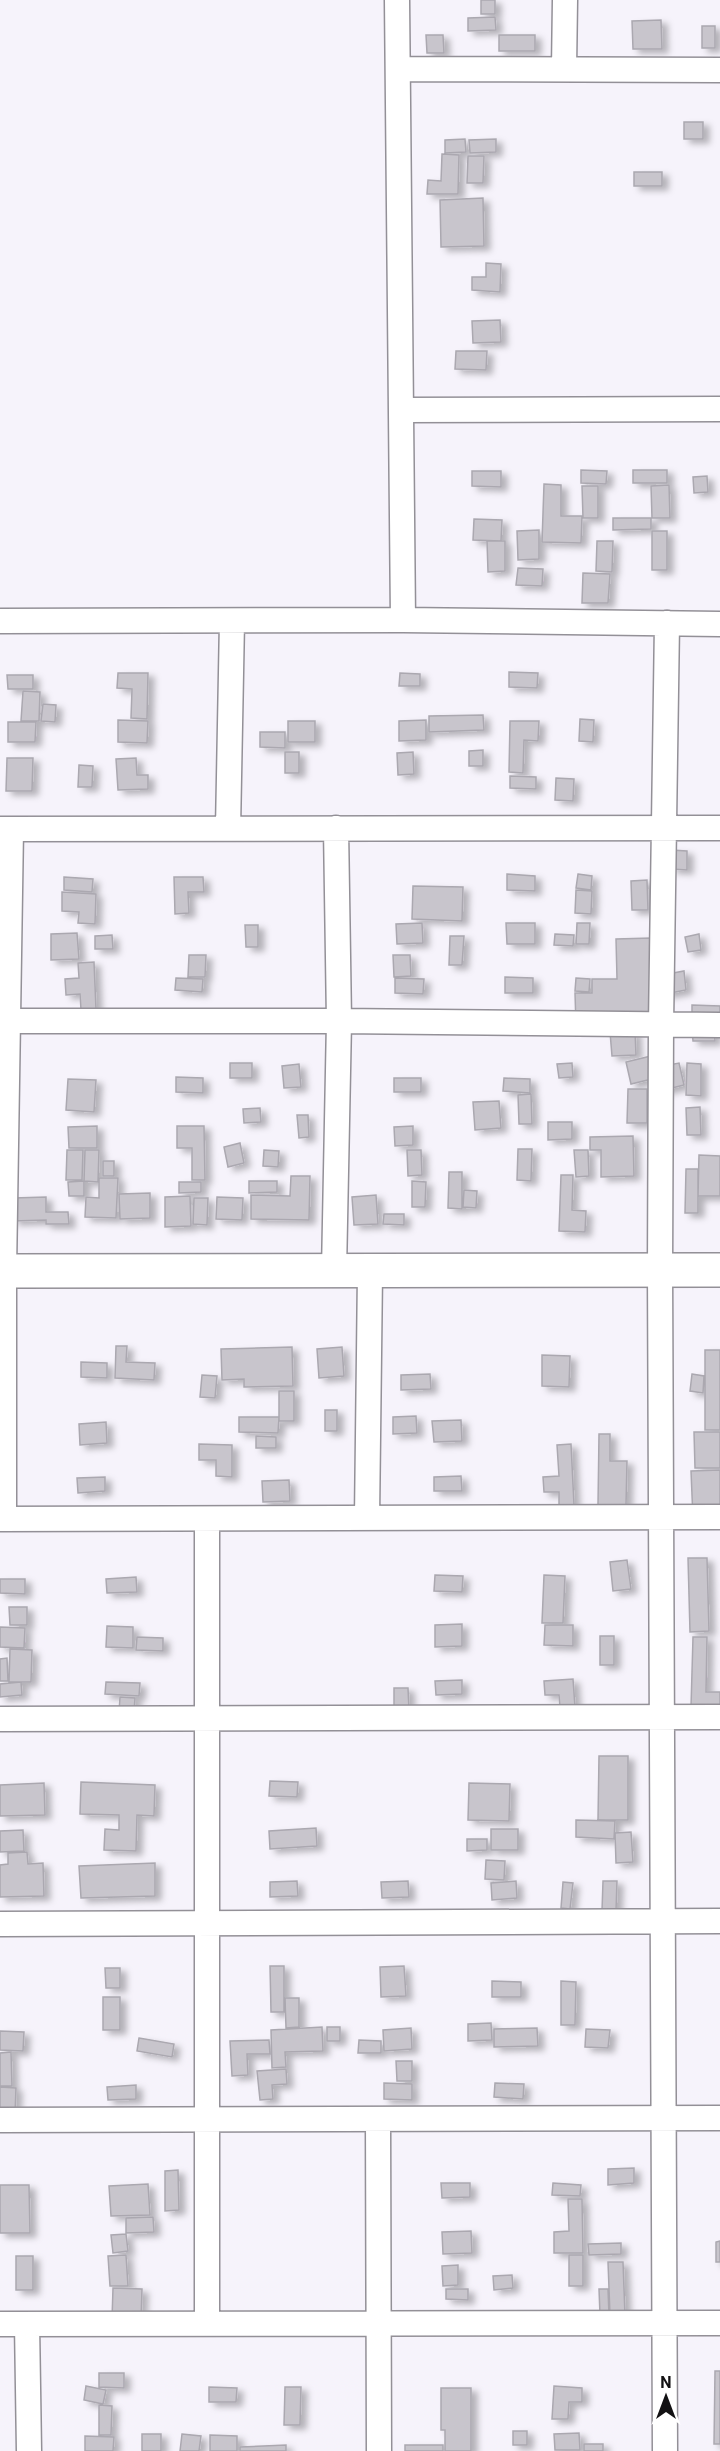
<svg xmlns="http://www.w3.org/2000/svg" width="720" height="2451" viewBox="0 0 720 2451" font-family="Roboto,sans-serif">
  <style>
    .building { fill: #c8c5cc; stroke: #aba8b0; stroke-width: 1.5; filter: url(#shadow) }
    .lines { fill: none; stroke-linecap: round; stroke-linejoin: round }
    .street-casing { stroke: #939097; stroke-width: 27 }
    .secondary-casing { stroke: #939097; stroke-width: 36 }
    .street { stroke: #fff; stroke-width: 24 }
    .secondary { stroke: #fff; stroke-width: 33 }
  </style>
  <defs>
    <filter id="shadow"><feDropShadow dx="6" dy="4" stdDeviation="3" flood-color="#0004"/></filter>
  </defs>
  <rect width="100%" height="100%" fill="#f6f3fb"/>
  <!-- building -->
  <path class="building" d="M481 0H495V14H481Z
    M495 17 496 30 468 31V18Z
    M661 20 662 49H633L632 21Z
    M702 26H715V48H702Z
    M426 35H443L444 53H427Z
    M499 35H535V51H499Z
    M684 122H703V139H684Z
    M465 139 466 152 445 153V140Z
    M496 139V152L470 153 469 140Z
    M442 154 459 155 458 194H427L428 180 441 181Z
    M468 156H484L483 183H467Z
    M634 172H662V186H634Z
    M483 198 484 246 441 247 440 200Z
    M486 263 501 264 500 292 472 290V277H486Z
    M500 320 501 342 473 343 472 321Z
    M456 351H487L486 370 455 369Z
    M581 470 607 471 606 484 581 483Z
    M633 470H667V483H633Z
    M472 471H501V487L472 486Z
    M707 476 708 492 694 493 693 477Z
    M544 484 561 485V516H582L581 543 542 542Z
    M669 485 670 518H652L651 486Z
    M582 486H598V518H583Z
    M613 518H651V529L613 530Z
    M474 519 502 520 501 541 473 540Z
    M539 530V559L518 560 517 531Z
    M652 531H667V570H652Z
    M487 541H505V571L488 572Z
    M597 541H613L612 572 596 571Z
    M518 568 543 569 542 586 516 585Z
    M583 573 610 574 608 603H582Z
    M509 672 538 673 537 688 509 687Z
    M118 673H148L147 719 131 718 132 689 117 688Z
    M400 673 420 674V686H399Z
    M7 675H33V689H8Z
    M23 691 40 692 39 721H21Z
    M43 704 56 705 55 722 41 721Z
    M483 715 484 730 429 732V716Z
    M580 719 594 720 593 742 579 741Z
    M118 720 148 721 147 743 118 742Z
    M426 720V740L399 741V721Z
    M288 721H315V742H288Z
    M510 721H539L538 741 524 740 523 773 509 772Z
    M8 722H36L35 742H8Z
    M260 732H285V748L260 747Z
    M483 750V766H469V751Z
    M285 752H299V773H285Z
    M413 752 414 774 398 775 397 753Z
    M7 758H33L32 791H6Z
    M136 758 137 775H148V789L118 790 116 759Z
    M79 765 93 766 92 787H78Z
    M510 776 536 777V789L510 788Z
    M556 778 574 779 573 801 555 800Z
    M671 850 687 851V870L671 869Z
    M507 874 535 876V891L507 890Z
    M578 874 592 876 591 890 576 888Z
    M64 877 93 879 92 892 64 890Z
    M174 877H203L204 892H188L189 913 175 914Z
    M647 880 648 910H632L631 881Z
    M413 886 463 887 462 921 412 919Z
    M576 890 592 891 591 914 575 913Z
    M62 892 96 894 95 924 78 923 79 912 62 911Z
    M422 923 423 943 397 944 396 924Z
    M506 923H535V944H507Z
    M577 923H590L589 944H576Z
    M245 925H258V947H246Z
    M77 933 79 959 51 960V934Z
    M555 934 574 935 573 946 554 945Z
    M699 934 701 950 688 952 685 937Z
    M112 935 113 949H95V936Z
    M450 936H464L462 965H449Z
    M651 938 653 1024 576 1026 575 993H592V979H617L616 939Z
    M189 955H206L205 977H188Z
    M393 955H410L411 976 394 977Z
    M94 962 96 1009 81 1010 80 994 66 995 65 979 79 978 78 963Z
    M684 971 686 990 665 994 662 975Z
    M505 977 533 978V993H505Z
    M176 978 203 979 202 992 175 990Z
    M395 978 424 979 423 994 395 993Z
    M576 978 590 979 589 992 575 991Z
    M692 1005 720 1006V1025L692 1024Z
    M714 1028 715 1041H693L692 1029Z
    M635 1031 636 1055 612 1056 610 1032Z
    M651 1056 656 1078 631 1084 626 1062Z
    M230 1063H252V1078H230Z
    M572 1063 573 1077 559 1078 557 1064Z
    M679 1063 684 1085 664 1090 658 1067Z
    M687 1063 701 1064V1096L686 1095Z
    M299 1064 301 1087 284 1088 282 1066Z
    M176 1077 203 1078V1093L176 1092Z
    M394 1078H421V1092H394Z
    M504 1078 530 1079V1093L503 1091Z
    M68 1079 96 1080 94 1112 66 1110Z
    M628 1089H647V1123H627Z
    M531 1094 532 1124H519L518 1095Z
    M499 1101 501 1128 475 1130 473 1102Z
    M700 1107 701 1135H687L686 1108Z
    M260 1108 261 1122 244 1123 243 1109Z
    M297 1115H308L309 1137 299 1138Z
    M548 1122H572V1139L548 1140Z
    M97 1126V1148H69L68 1127Z
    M177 1126H204L205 1180H192V1148H177Z
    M413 1126V1145L395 1146 394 1127Z
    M633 1136 634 1176 601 1177V1150H590V1137Z
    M240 1143 244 1163 228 1167 224 1147Z
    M518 1149H532L531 1181 517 1180Z
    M67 1150H83L82 1180H66Z
    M85 1150H99L98 1182 84 1181Z
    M264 1150 279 1151 278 1167 263 1166Z
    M407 1150H421L422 1175 408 1176Z
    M574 1150H588L589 1176 576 1177Z
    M699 1155 720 1156V1196H698Z
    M103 1161H114V1176H103Z
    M686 1169H698V1213H685Z
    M449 1172H462V1209L448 1208Z
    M561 1175H573L572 1210 586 1211 585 1232 559 1231Z
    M291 1176H310L309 1220 251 1219V1195L290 1196Z
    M99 1178H118L116 1218 85 1217 86 1197 99 1198Z
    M84 1181V1196H69L68 1182Z
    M249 1181H277V1192L249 1193Z
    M412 1181 426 1182 425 1207H412Z
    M179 1182H201V1192L179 1193Z
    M464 1190 477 1191 476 1208 463 1207Z
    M150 1193V1218L120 1219 119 1194Z
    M376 1195 378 1224 354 1225 352 1197Z
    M190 1196 191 1226 165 1227V1197Z
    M46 1197V1212H68L69 1224H46V1220L13 1221V1198Z
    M217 1197 243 1198 242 1220 216 1219Z
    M194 1198H208L207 1225 193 1224Z
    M384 1214H404V1225L383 1224Z
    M116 1346H127L126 1362 155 1363 154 1380 115 1378Z
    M292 1347 293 1386 244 1387V1379L222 1380 221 1349Z
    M342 1347 344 1376 319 1378 317 1349Z
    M705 1350H720V1430H705Z
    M542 1355 570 1356 569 1387 542 1386Z
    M81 1362 107 1363V1378L81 1377Z
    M430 1374 431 1389 401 1390V1375Z
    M692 1374 704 1376 703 1393 690 1391Z
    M202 1375 217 1376 215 1398 200 1397Z
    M279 1391H294V1421H279Z
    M325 1410H337V1431H325Z
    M416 1416 417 1433 393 1434V1417Z
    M239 1417H279L278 1433 239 1432Z
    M461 1420 462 1441 434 1442 432 1421Z
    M106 1422 107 1443 80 1445 79 1424Z
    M694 1432H720V1468H695Z
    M599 1434H610V1461H627L626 1505H598Z
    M256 1436 276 1437V1448H256Z
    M199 1444 232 1445V1477L216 1476V1460H199Z
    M571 1444 574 1505 559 1506V1492H544L543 1477 559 1476 557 1445Z
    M720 1470V1518L693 1519 691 1471Z
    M461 1476 462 1491H434V1477Z
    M105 1477V1491L78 1493 77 1478Z
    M289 1480 290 1501 263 1502 262 1481Z
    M688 1558H707L709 1631 690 1632Z
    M627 1560 631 1589 613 1591 610 1562Z
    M435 1575 463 1576 462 1592 434 1591Z
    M544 1575 565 1576 563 1623H542Z
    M136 1577 137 1592 107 1593 106 1579Z
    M0 1579H25V1594L0 1593Z
    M9 1607H27V1625H10Z
    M462 1624V1646L435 1647V1625Z
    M545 1625H573V1646L544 1645Z
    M107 1626 133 1627V1648L106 1647Z
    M0 1627 25 1628 24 1648 0 1647Z
    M600 1636H614V1665H600Z
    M137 1637 163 1638V1651L136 1650Z
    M693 1637H707L706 1692H720V1708L691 1707Z
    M10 1649 32 1650 31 1682H9Z
    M7 1658 8 1681H0V1659Z
    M573 1679 575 1707 560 1708 559 1695H545L544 1681Z
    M462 1680V1694L436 1695 435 1681Z
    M21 1682 22 1695 0 1697V1684Z
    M106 1682 140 1683 139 1696 105 1694Z
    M394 1688H408L409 1710 394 1711Z
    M120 1697 135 1698 134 1712H119Z
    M599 1756H628V1820H598Z
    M270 1781 298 1782 297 1797 269 1796Z
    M81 1782 155 1785 154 1816 137 1815 136 1851 104 1850 105 1829 119 1830V1815L80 1814Z
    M44 1783 45 1815 0 1816V1785Z
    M469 1783 510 1784 509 1821 468 1820Z
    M576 1820 615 1821 614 1839 576 1837Z
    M316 1828 317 1846 270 1849 269 1831Z
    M491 1829H518V1850H491Z
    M23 1830 24 1851 0 1852V1831Z
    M631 1832 633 1862 616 1863 615 1833Z
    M467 1839H487V1850L467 1851Z
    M27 1852 28 1864 43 1863 44 1896 0 1897V1865L8 1864V1853Z
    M486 1860 505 1861 504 1880 485 1879Z
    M155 1863V1896L81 1898 79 1866Z
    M297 1881 298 1896 270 1897V1882Z
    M408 1881 409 1897 382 1898 381 1882Z
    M516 1881 517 1898 492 1900 491 1883Z
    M603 1881H617L616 1911H602Z
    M563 1882 573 1883 570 1909 561 1908Z
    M270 1966H284V2012H271Z
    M404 1966 406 1996 381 1997 380 1967Z
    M105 1968H120V1988H106Z
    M492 1981 521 1982V1997H492Z
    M561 1981 576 1982 575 2025H561Z
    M103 1997H120V2030H103Z
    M285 1998H299V2027L286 2028Z
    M491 2023 492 2040 468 2041V2024Z
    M322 2027 323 2051 285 2052 286 2067 272 2068 271 2030Z
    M327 2027H340V2041H327Z
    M411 2028 412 2049 384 2051 383 2030Z
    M537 2028 538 2046 494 2047V2029Z
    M586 2029 610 2030 608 2048 585 2047Z
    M0 2031 24 2032 23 2051 0 2050Z
    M139 2038 174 2044 172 2057 137 2051Z
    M269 2040 270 2054H247L248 2075 232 2076 230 2041Z
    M359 2040 381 2041V2053H358Z
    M11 2052 12 2086H0V2053Z
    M396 2061H412V2081H397Z
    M286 2069 287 2084 272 2085 273 2099 260 2100 257 2071Z
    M384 2083 412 2084V2100L384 2099Z
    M495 2083 524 2084 523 2099 494 2097Z
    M136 2085V2099L108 2100 107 2087Z
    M0 2087 16 2088 15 2114H0Z
    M634 2168V2183L608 2185V2169Z
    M178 2170 179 2210 165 2211V2171Z
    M441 2183H470V2197L442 2198Z
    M553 2183 581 2185 580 2196 552 2195Z
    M148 2184 150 2215 111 2216 109 2186Z
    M0 2185H29L30 2233H0Z
    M568 2199H582L583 2253H554V2232L569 2231Z
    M153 2217 154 2232 126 2233V2218Z
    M471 2231 472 2253 443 2254 442 2232Z
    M126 2234 128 2251 113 2253 111 2235Z
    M720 2241V2262H716V2242Z
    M621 2243V2254L589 2255 588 2244Z
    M126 2255 128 2286H110L108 2256Z
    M569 2255H583V2286H569Z
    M16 2256H33V2290H16Z
    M608 2262H623L625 2315H610Z
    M458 2265V2285L443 2286 442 2266Z
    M512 2275 513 2288 494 2290 493 2276Z
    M113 2288 142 2289 141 2320 112 2319Z
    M446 2289H468V2300L446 2299Z
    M599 2289H608L609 2315H600Z
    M715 2371H720V2444H714Z
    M99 2373H124V2388L99 2387Z
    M86 2386 106 2390 103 2404 84 2400Z
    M554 2386 582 2388V2402H569L568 2419H552Z
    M209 2387 237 2388 236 2402H209Z
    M285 2387H301L300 2425H284Z
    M441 2388H471V2451H445V2430H441Z
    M99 2405 112 2406 111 2435H99Z
    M513 2431H527V2445H513Z
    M579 2433 580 2450H555L554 2434Z
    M142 2434H161V2451H142Z
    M182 2434 201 2436 199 2451H180Z
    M210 2435 237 2436V2451H210Z
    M85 2436 114 2437 113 2451H85Z
    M584 2444H603V2451H584Z
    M286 2445V2451H240V2447Z
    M405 2445H443V2451H405Z"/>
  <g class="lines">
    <defs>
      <path id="street" d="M397 0 403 620
        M398 69 720 70
        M564 69 565 0
        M401 410 720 409
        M0 621 403 620 720 624
        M0 829 720 828
        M228 829 232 621
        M0 1021H339L720 1025
        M334 1271 339 1021 336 828
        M367 1518 370 1272
        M0 1519 720 1517
        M4 1519V1271L11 829
        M207 1519V2324
        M0 1719 720 1717
        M0 1924 720 1921
        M378 2119 379 2451
        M0 2120 720 2118
        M0 2324 720 2323
        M27 2324 29 2451
        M665 2451 660 1270 661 1025 667 623"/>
      <path id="secondary" d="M0 1271 720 1270"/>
    </defs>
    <!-- street casing -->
    <use href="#street" class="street-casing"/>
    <!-- secondary casing -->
    <use href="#secondary" class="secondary-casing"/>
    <!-- street -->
    <use href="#street" class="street"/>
    <!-- secondary -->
    <use href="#secondary" class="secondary"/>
  </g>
  <!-- north arrow -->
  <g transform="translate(666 2397)" stroke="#ffffff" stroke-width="4.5" paint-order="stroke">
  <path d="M0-4.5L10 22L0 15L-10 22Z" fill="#121113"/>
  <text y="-9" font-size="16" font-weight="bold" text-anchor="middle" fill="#121113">N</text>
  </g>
</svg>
